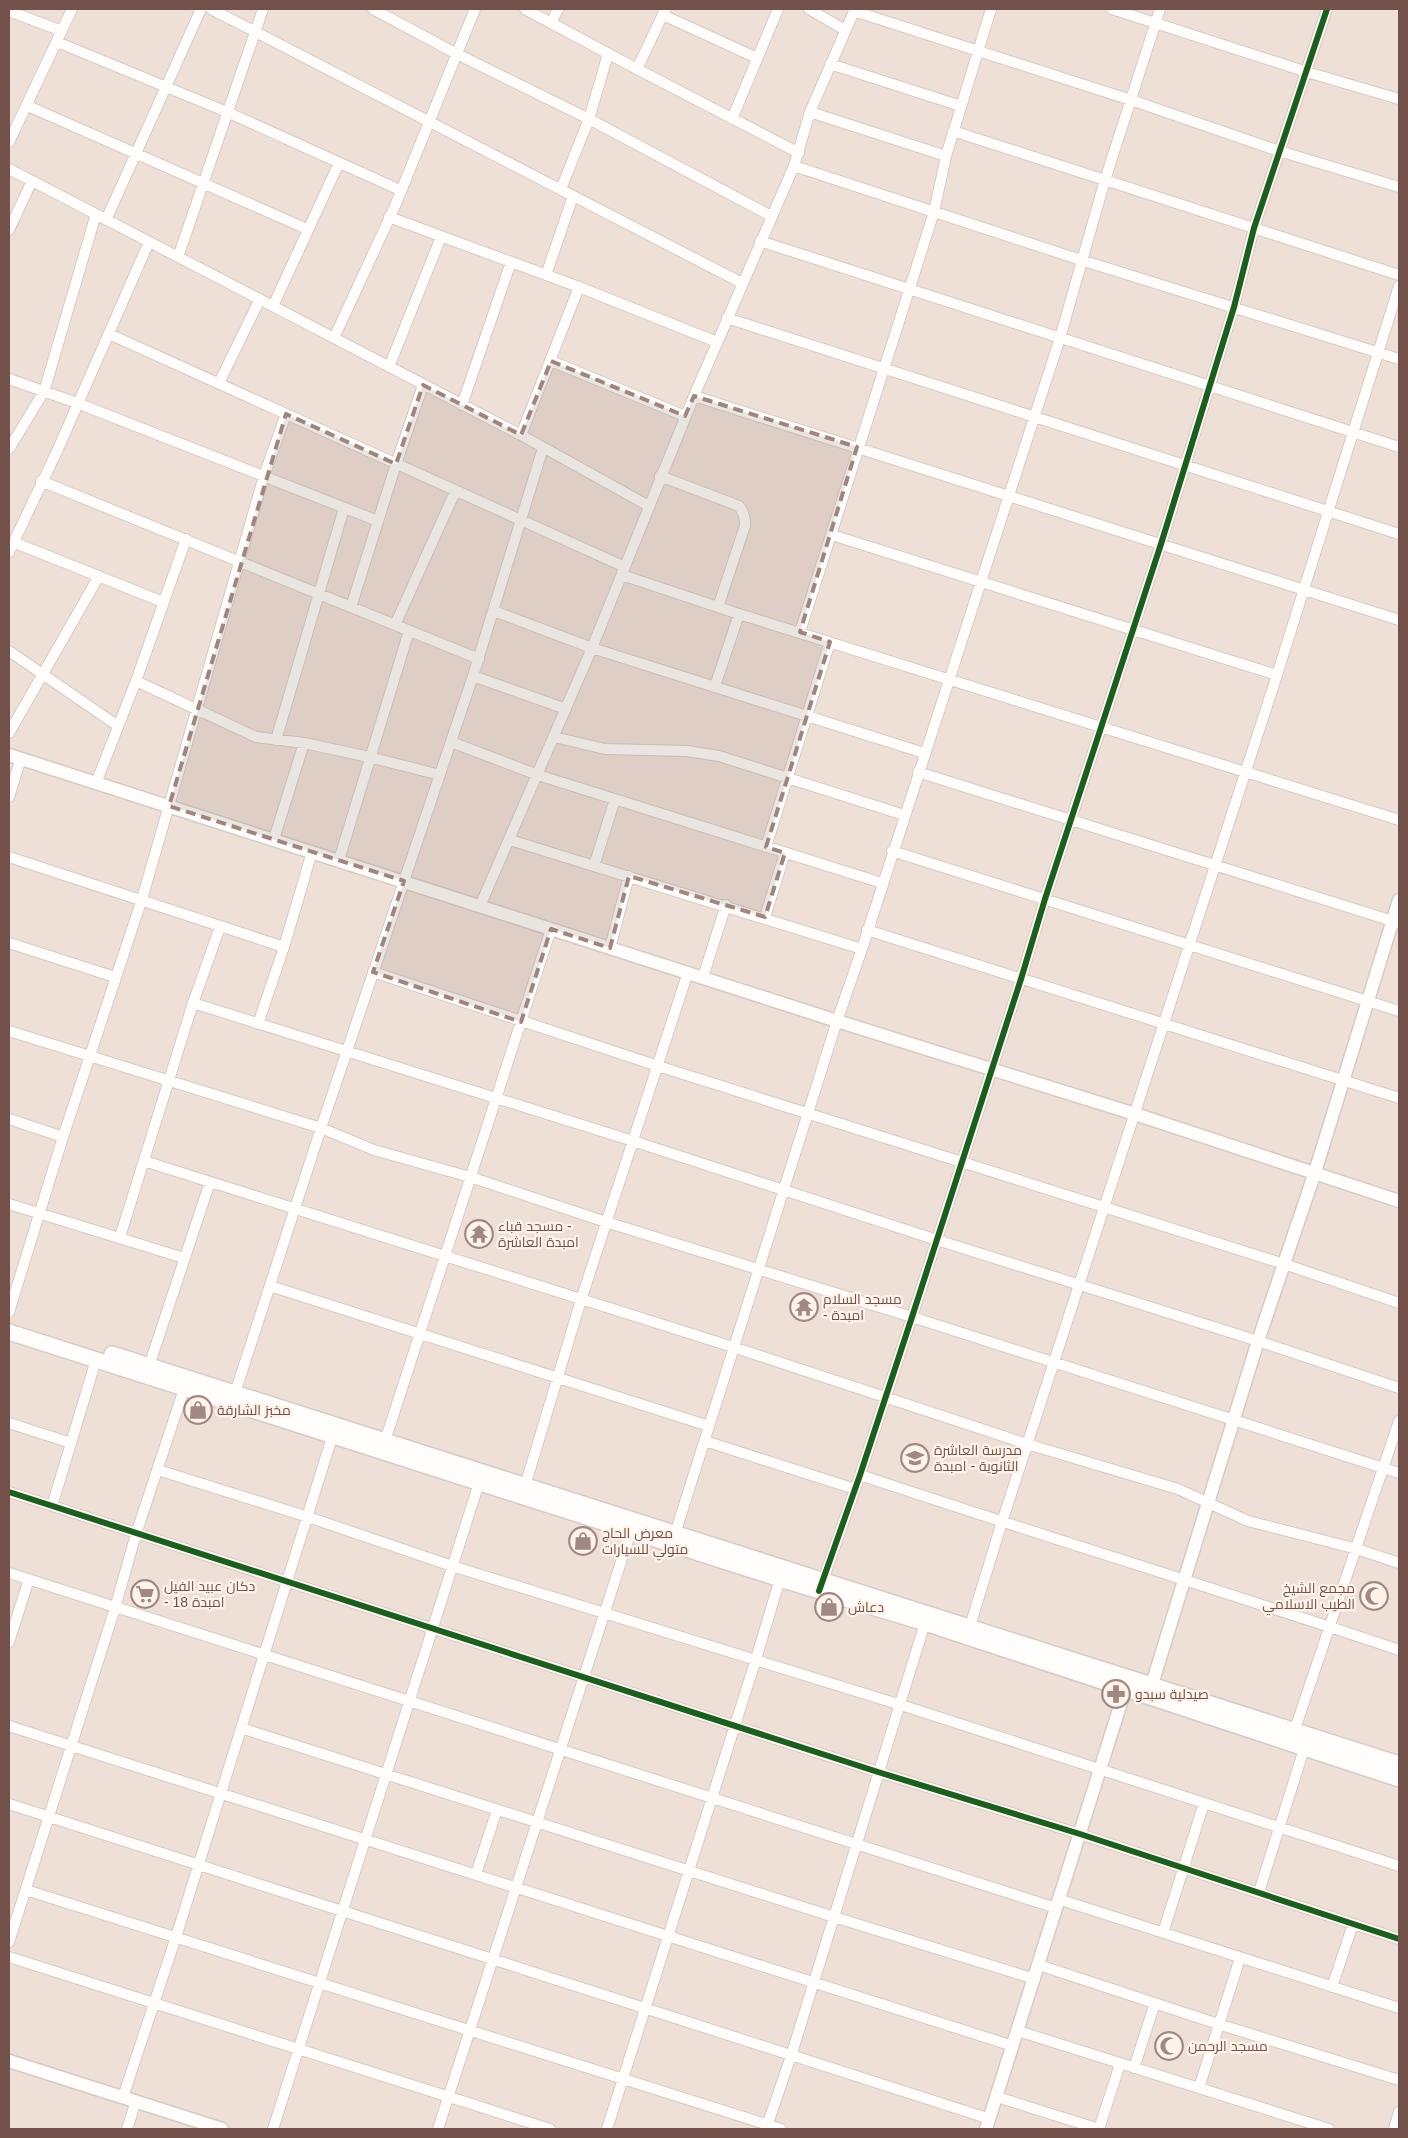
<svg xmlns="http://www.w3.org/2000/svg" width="1408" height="2138" viewBox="0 0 1408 2138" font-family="Arial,Cairo,sans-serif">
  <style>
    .residential { fill: #efe0d7 }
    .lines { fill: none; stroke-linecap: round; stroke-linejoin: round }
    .minor-casing { stroke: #d4cbc7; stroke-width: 12 }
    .tertiary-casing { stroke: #d4cbc7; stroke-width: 15 }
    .secondary-casing { stroke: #d5cac6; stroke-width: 18 }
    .minor { stroke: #fefdfc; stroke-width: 10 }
    .tertiary { stroke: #fefdfc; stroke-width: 12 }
    .secondary { stroke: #fefdfc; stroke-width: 15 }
    .cycleway-casing { stroke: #fef3ea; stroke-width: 9 }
    .cycleway { stroke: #1b5e20; stroke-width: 6 }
    .marked { fill: #9f857f; fill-opacity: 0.2; stroke: #9f857f; stroke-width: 4; stroke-dasharray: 10 6; stroke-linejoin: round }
    .labels { text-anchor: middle; stroke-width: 4.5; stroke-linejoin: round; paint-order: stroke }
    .poi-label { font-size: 14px; fill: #73514a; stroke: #fef3ea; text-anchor: start }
  </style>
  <rect width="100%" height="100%" fill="#f6efe9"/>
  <!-- residential -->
  <path class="residential" d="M9 9H1399V2129H9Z"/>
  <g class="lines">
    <defs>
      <path id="minor" d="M211 9 742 283
        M373 9 455 53 589 119 771 216
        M525 9 637 69 799 153
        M809 9 845 30
        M1112 9 1307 72 1399 99
        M9 11 62 31
        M854 11 1131 100 1279 151 1399 187
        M663 15 757 58
        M551 23 558 9
        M57 42 227 112 400 190
        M830 64 961 106
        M637 69 665 10
        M28 106 307 229
        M810 112 946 156
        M732 119 778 9
        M953 131 1399 275
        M9 142 72 9
        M794 166 1081 260 1399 359
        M9 169 521 435 649 506
        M561 189 589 119 608 54
        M389 217 579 287 717 342
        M106 220 201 9
        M9 230 32 181
        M760 241 1399 447
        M178 257 263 9
        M546 275 573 196
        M273 306 339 163
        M727 318 1399 534
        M109 334 625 567
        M334 338 395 206 475 9
        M551 361 685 416
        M389 367 441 237
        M9 379 77 403 378 521
        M219 383 260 299
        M694 396 1399 620
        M462 405 511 262
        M521 435 579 287
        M9 449 40 398 46 385 96 214
        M660 476 739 506C744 513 745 517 745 526L718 607
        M41 481 479 659
        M832 535 1277 675
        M13 542 163 602
        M9 552 58 449 149 242
        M622 575 739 614 1399 820
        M351 607 396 464 423 385
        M494 611 592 648 924 753
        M395 625 455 492
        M800 632 934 212 946 156 991 9
        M9 651 118 726
        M473 676 566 709
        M136 681 256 737 304 743 369 757 440 775
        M715 686 739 614
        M9 733 99 576
        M554 737 605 749 687 751 719 756 904 815
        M276 740 344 508
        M451 742 538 775 882 883
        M918 772 1399 923
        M96 783 136 681 186 539
        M9 797 21 758
        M274 839 304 743
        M510 840 862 949
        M766 847 830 642
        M892 851 1399 1011
        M9 857 284 947
        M339 860 409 631
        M594 866 615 799
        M480 906 592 648 694 396 794 166 810 112 855 9
        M765 917 785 853
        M867 930 1399 1098
        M9 943 115 977
        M610 948 629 876
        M373 972 658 1066 1284 1264 1399 1303
        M703 977 726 905
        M193 1003 633 1141 937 1240 1258 1341 1399 1388
        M258 1024 284 947 312 852
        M9 1031 321 1128 374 1150 470 1177 606 1222 912 1317 1399 1473
        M9 1119 63 1137
        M144 1161 733 1347 1027 1444 1178 1489 1248 1521 1357 1549 1399 1563
        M9 1204 184 1258
        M120 1237 193 1003 220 927
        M270 1286 709 1426
        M9 1312 63 1137 142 899 264 476 286 414
        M149 1366 210 1182
        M235 1393 321 1128 473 676 543 448
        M9 1423 71 1443
        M385 1441 551 929
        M705 1441 855 1489
        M158 1470 308 1517 452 1566 901 1705 1399 1866
        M860 1475C1040 1535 1220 1590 1399 1650
        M525 1486 581 1300 688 972
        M9 1492 878 1772 1080 1834 1399 1939
        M52 1506 96 1360
        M675 1534 837 1021 862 949 1060 338 1105 180 1160 9
        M9 1573 1056 1908
        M821 1586 860 1475 912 1317 1021 979 1045 899 1161 544 1234 307 1254 228 1327 9
        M970 1626 1002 1522 1277 675 1399 286
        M9 1642 29 1579
        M9 1726 1013 2046
        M241 1728 834 1917 1035 1979
        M1295 1729 1399 1421
        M9 1804 990 2119
        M476 1874 497 1810
        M26 1890 781 2129
        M1259 1892 1304 1749
        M1058 1899 1399 2008
        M1163 1933 1204 1803
        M9 1942 115 1608 136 1534 184 1389
        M9 1957 550 2129
        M1039 1965 1218 2024 1399 2080
        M1332 1987 1353 1924
        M1018 2031 1329 2129
        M1134 2068 1155 2003
        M1199 2088 1240 1958
        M123 2097 176 1937 334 1431
        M997 2097 1099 2129
        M127 2129 136 2101
        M273 2129 479 1483
        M438 2129 631 1531
        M607 2129 756 1659 780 1579
        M766 2129 791 2056 925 1623
        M1099 2129 1120 2064
        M1394 2129 1399 2112"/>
      <path id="tertiary" d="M9 755 837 1021 1135 1114 1399 1201
        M1149 1694 1258 1341 1315 1172 1399 900
        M9 2061 222 2129
        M986 2129 1128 1681"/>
      <path id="secondary" d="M9 1332 780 1579 925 1623 1399 1779
        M112 1354 1399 1764"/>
    </defs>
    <!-- minor casing -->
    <use href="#minor" class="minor-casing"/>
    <!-- tertiary casing -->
    <use href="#tertiary" class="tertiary-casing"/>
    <!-- secondary casing -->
    <use href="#secondary" class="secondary-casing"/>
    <!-- minor -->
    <use href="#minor" class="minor"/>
    <!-- tertiary -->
    <use href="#tertiary" class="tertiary"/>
    <!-- secondary -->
    <use href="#secondary" class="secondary"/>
    <defs>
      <path id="cycleway" d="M9 1492 878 1772 1080 1834 1399 1939
        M819 1591 860 1475 912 1317 1021 979 1045 899 1161 544 1234 307 1254 228 1327 9"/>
    </defs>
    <!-- cycleway casing -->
    <use href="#cycleway" class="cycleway-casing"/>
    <!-- cycleway -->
    <use href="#cycleway" class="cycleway"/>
  </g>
  <!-- marked area -->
  <path class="marked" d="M551 361 685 416 694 396 857 447 800 632 830 642 766 847 785 853 765 917 629 876 610 948 551 929 521 1022 373 972 404 881 169 806 286 414 396 464 423 385 521 435Z"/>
  <!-- icons -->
  <defs>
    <symbol id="temple-ring" viewBox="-11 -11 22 22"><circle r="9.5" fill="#fef3ea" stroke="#a18882" stroke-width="1.5"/><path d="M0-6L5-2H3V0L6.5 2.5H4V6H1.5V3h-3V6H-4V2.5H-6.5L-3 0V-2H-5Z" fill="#a18882"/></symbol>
    <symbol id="shop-ring" viewBox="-11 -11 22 22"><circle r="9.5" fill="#fef3ea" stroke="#a18882" stroke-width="1.5"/><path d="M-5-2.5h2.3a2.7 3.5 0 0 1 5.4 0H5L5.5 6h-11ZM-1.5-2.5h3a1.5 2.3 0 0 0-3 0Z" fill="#a18882"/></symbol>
    <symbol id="school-ring" viewBox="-11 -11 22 22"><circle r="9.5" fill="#fef3ea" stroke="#a18882" stroke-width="1.5"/><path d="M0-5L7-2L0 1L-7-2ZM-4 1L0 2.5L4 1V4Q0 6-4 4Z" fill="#a18882"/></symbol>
    <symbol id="supermarket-ring" viewBox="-11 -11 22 22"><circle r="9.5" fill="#fef3ea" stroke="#a18882" stroke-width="1.5"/><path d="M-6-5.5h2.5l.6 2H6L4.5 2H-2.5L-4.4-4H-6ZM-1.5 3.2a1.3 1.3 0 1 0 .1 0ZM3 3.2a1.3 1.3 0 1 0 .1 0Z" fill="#a18882"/></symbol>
    <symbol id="mosque-ring" viewBox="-11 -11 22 22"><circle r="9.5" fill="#fef3ea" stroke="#a18882" stroke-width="1.5"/><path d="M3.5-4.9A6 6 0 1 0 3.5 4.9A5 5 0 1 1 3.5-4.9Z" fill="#a18882"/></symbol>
    <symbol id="pharmacy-ring" viewBox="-11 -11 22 22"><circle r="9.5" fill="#fef3ea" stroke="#a18882" stroke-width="1.5"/><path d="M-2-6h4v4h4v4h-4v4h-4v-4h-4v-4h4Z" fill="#a18882"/></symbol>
  </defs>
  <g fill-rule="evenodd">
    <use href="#temple-ring" x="463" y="1218" width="32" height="32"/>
    <use href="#temple-ring" x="788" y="1291" width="32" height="32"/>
    <use href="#shop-ring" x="182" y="1394" width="32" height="32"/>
    <use href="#school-ring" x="899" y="1442" width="32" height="32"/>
    <use href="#shop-ring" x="567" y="1525" width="32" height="32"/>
    <use href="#supermarket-ring" x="129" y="1578" width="32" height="32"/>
    <use href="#mosque-ring" x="1358" y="1580" width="32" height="32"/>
    <use href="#shop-ring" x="813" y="1591" width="32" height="32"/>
    <use href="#pharmacy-ring" x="1100" y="1678" width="32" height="32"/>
    <use href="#mosque-ring" x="1153" y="2030" width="32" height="32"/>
  </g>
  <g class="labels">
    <!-- poi labels -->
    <g class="poi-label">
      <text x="498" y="1231">مسجد قباء -<tspan x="498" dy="16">امبدة العاشرة</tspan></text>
      <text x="823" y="1304">مسجد السلام<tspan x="823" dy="16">- امبدة</tspan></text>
      <text x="217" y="1415">مخبز الشارقة</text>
      <text x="934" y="1455">مدرسة العاشرة<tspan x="934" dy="16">الثانوية - امبدة</tspan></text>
      <text x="602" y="1538">معرض الحاج<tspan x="602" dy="16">متولي للسيارات</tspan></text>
      <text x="164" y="1591">دكان عبيد الفيل<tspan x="164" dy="16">- امبدة 18</tspan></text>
      <text x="1355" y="1593" text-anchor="end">مجمع الشيخ<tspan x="1355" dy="16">الطيب الاسلامي</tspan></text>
      <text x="848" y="1612">دعاش</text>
      <text x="1135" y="1699">صيدلية سبدو</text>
      <text x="1188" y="2051">مسجد الرحمن</text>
    </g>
  </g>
  <!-- border -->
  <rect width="1408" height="2138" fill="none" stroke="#73514a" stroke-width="20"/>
</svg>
